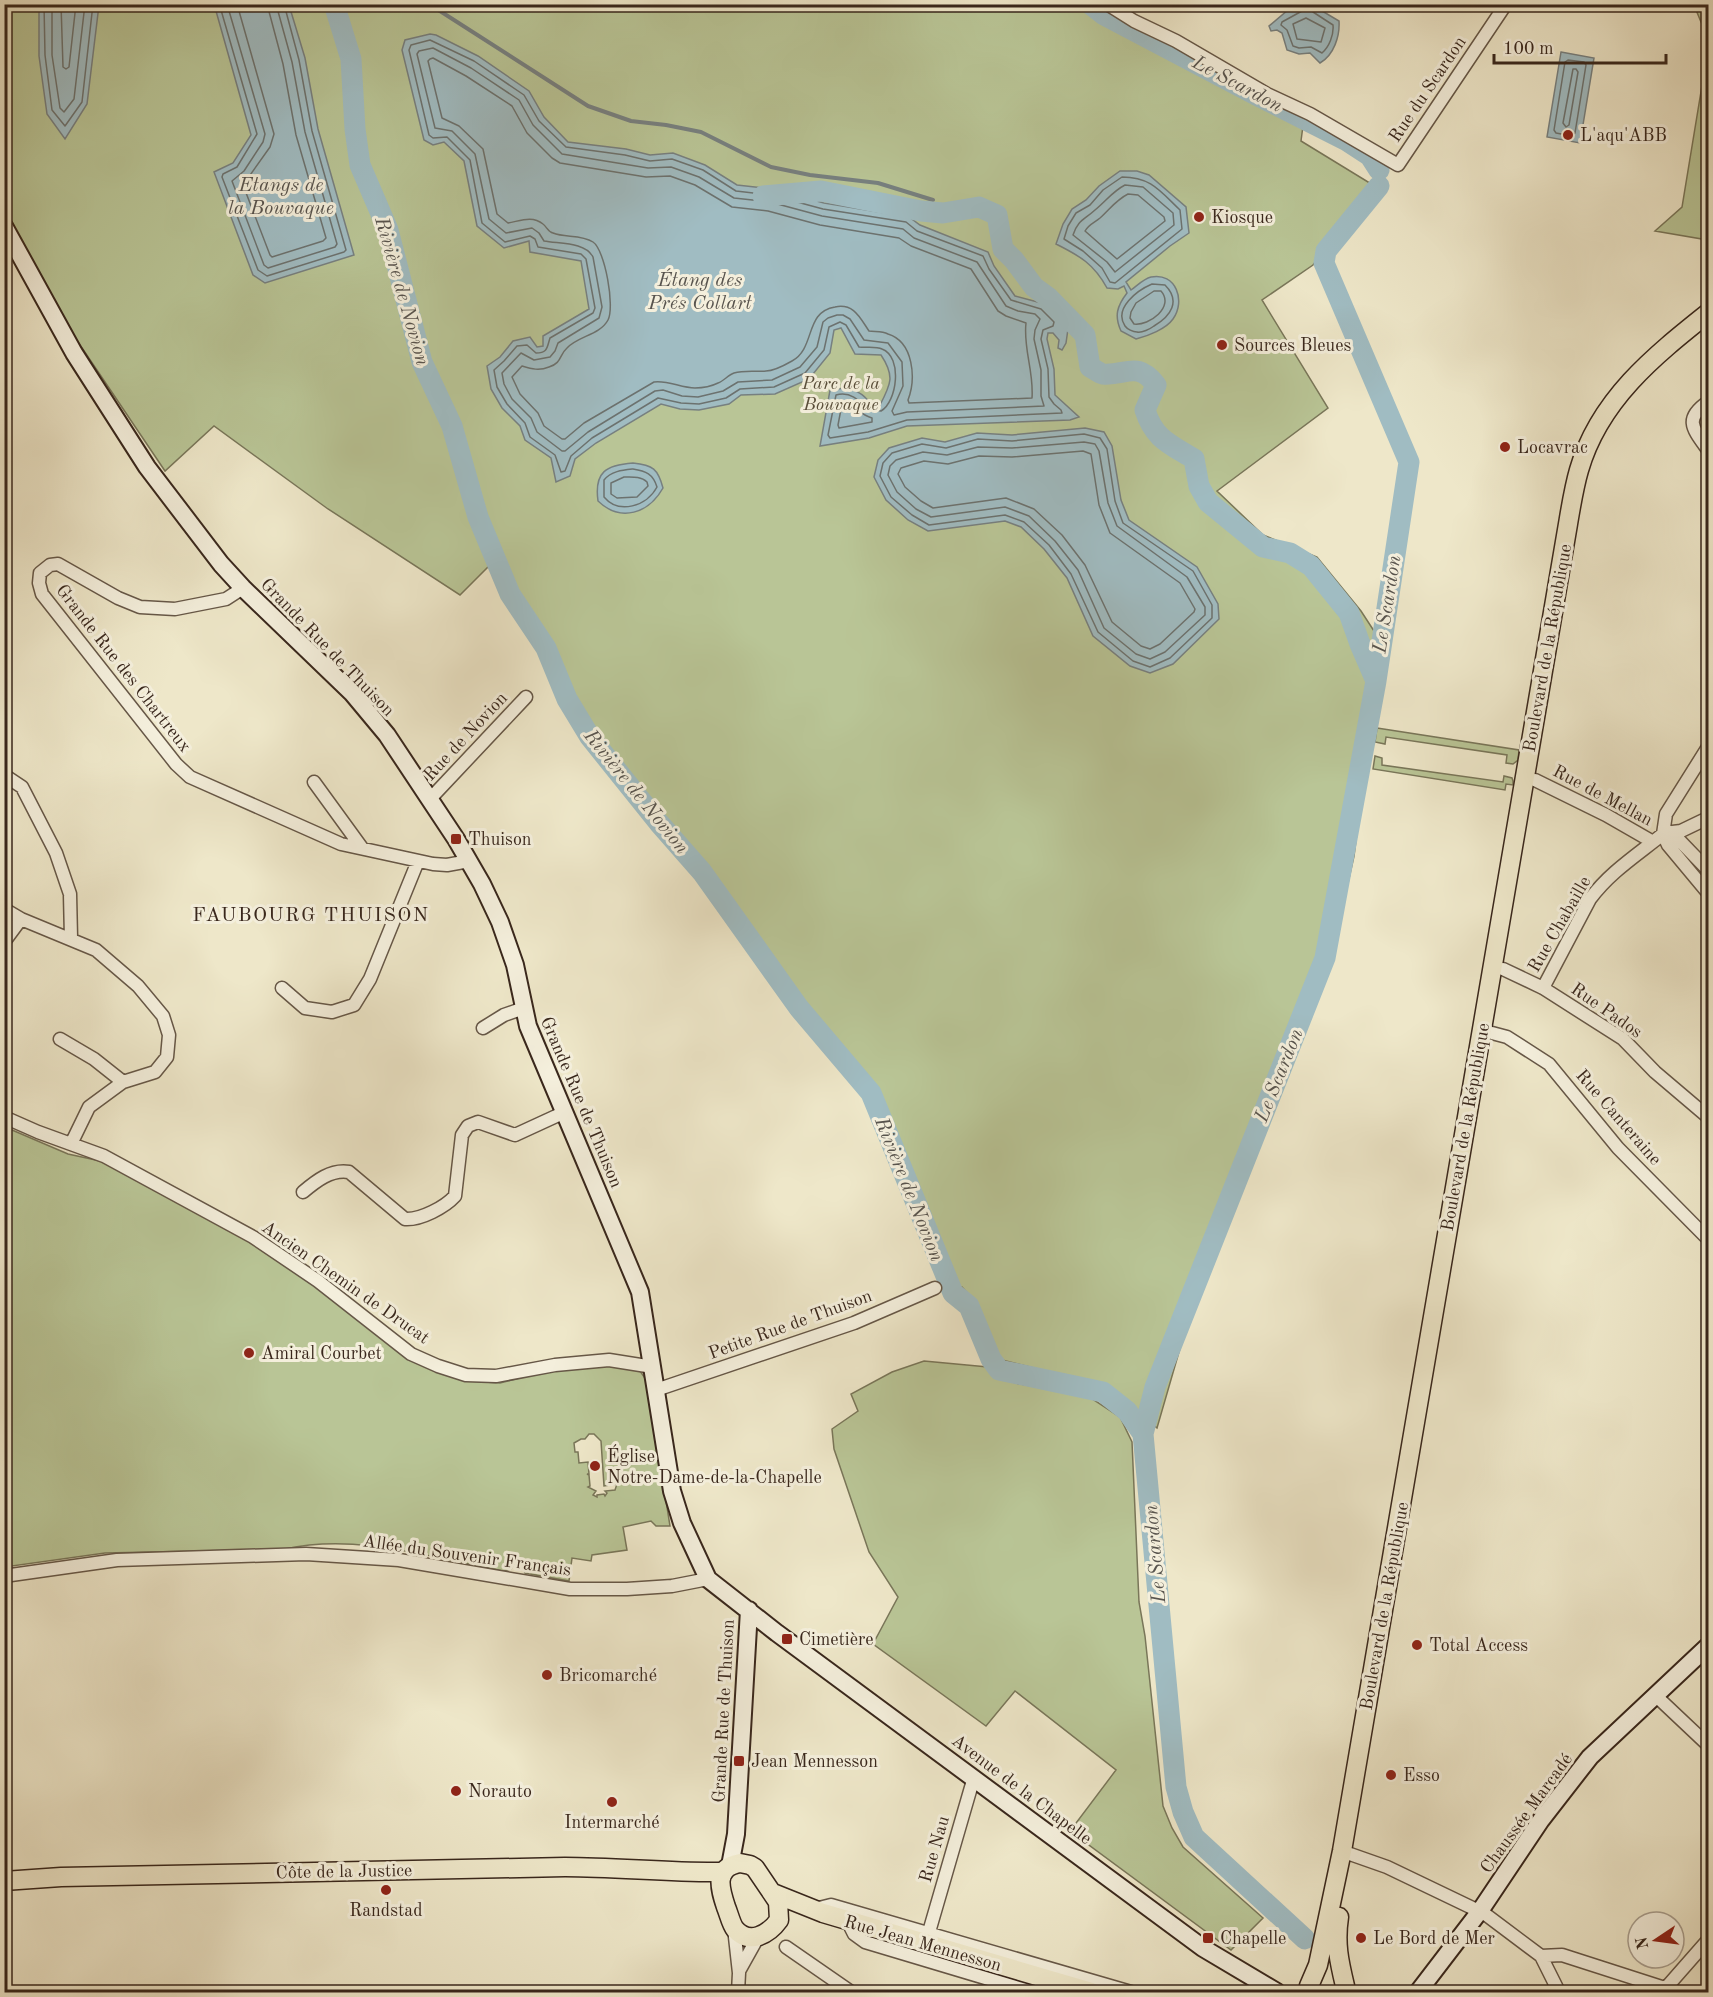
<svg xmlns="http://www.w3.org/2000/svg" width="1713" height="1997" viewBox="0 0 1713 1997" font-family="'Old Standard TT',serif">
  <style>
    .green { fill: #b9c596; stroke: #797659; stroke-width: 1.5; fill-rule: evenodd }
    .water { fill: #a0bcc2; stroke: #778080; stroke-width: 1.5 }
    .lines { fill: none; stroke-linecap: round; stroke-linejoin: round }
    .shore { stroke: #6c726f; stroke-width: 1.5 }
    .stream { stroke: #778080; stroke-width: 4 }
    .river { stroke: #a0bcc2; stroke-width: 21 }
    .street-casing { stroke: #665747; stroke-width: 15 }
    .secondary-casing { stroke: #39271c; stroke-width: 20 }
    .primary-casing { stroke: #39271c; stroke-width: 21 }
    .street { stroke: #f4efdc; stroke-width: 12 }
    .secondary { stroke: #f4efdc; stroke-width: 16 }
    .primary { stroke: #eee7c9; stroke-width: 18 }
    .poi-dot { fill: #8f2418; stroke: #f4efdc; stroke-width: 2 }
    .labels { text-anchor: middle; stroke-width: 6; stroke-linejoin: round; paint-order: stroke }
    .street-label { font-size: 18px; fill: #39271c; stroke: #f4efdc }
    .poi-label { font-size: 18px; fill: #39271c; stroke: #f4efdc; text-anchor: start }
    .park-label { font-size: 18px; font-style: italic; fill: #594e3a; stroke: #f4efdc }
    .water-label { font-size: 20px; font-style: italic; fill: #58544e; stroke: #f4efdc }
    .neighbourhood-label { font-size: 20px; letter-spacing: 1.5px; fill: #39271c; stroke: #f4efdc }
  </style>
  <rect width="100%" height="100%" fill="#eee7c9"/>
  <filter id="stains"><feTurbulence type="fractalNoise" baseFrequency=".00333" numOctaves="4"/><feColorMatrix values="0 0 0 0 .2 0 0 0 0 .09 0 0 0 0 .02 0 0 0 .5 -.17"/></filter>
  <radialGradient id="worn" r=".72"><stop offset=".6" stop-color="#630" stop-opacity="0"/><stop offset="1" stop-color="#630" stop-opacity=".3"/></radialGradient>
  <!-- green -->
  <path class="green" d="M5 4 1124 5 1119 15 1304 118 1301 141 1373 185 1313 265 1262 300 1328 408 1217 491 1263 535 1317 557 1361 611 1389 654 1365 770 1354 856 1330 964 1181 1345 1157 1428 1105 1386 998 1359 976 1303 962 1287 947 1291 866 1096 796 1011 698 874 587 738 564 699 544 651 489 566 460 595 328 509 214 426 165 471 49 299 5 209Z
    M1694 5H1708V39Z
    M1708 49V240L1655 231 1682 207Z
    M1377 728 1519 750 1518 760 1513 764 1506 763 1507 755 1386 737 1385 744 1375 742Z
    M1375 756 1382 758V765L1503 782 1504 776 1512 778 1513 781V785L1506 784 1505 790 1373 769Z
    M5 1127 68 1154 105 1162 265 1245 443 1373 469 1381 500 1383 543 1372 603 1365 640 1371 647 1381 670 1526H656L651 1521 623 1527 627 1550 592 1555 591 1561 572 1558 569 1581 525 1573 521 1564H514L511 1569 503 1571C432 1558 358 1533 285 1549L105 1553 5 1567ZM589 1434H594L601 1441 604 1486 617 1484 615 1490 605 1491 607 1493 605 1496 604 1494 597 1495V1497L593 1495 596 1491 588 1487 590 1486 589 1475 587 1474H589L588 1462 579 1463 578 1452H575L574 1443 581 1439H585Z
    M924 1361 988 1367 1015 1383 1088 1396 1120 1417 1132 1442 1139 1602 1145 1636 1163 1806 1172 1828 1183 1847 1263 1918 1231 1950 1070 1831 1116 1770 1015 1691 986 1726 873 1644 898 1597 869 1552 834 1449 832 1429 858 1411 851 1394 892 1372Z"/>
  <!-- water -->
  <path class="water" d="M39 5H99L87 104 65 139 47 114 39 56Z
    M208 5H289L305 58 318 129 354 255 265 283 253 275 214 172 233 163 251 135 216 11Z
    M1312 5 1339 21C1340 36 1334 55 1320 63L1310 53 1299 54 1287 50 1282 33 1277 30 1271 31 1269 26 1288 10Z
    M430 34 436 35 478 56 529 91 544 117 568 142 626 149 650 155 673 153 705 165 737 185 772 189 824 203 909 217 920 225 988 252 994 266 1015 296 1045 304 1068 329 1066 343 1062 350 1058 348 1059 340 1053 333H1048L1047 339 1054 369 1055 395 1079 417 1070 420 907 426 869 438 820 446 830 390C847 386 860 389 870 403L880 405C891 384 895 376 881 355L855 354 841 328 834 330 830 353 809 379 775 394 741 395 729 404 699 410 680 409 661 404 596 443 575 459 570 476 556 482 551 458 525 440 520 426 502 408 491 389 487 366 500 357 513 341 530 337 537 347 543 346V336L589 309 581 261 530 252 529 241 504 248 477 226 464 161 444 142 433 145 424 140 402 50 405 40Z
    M1561 52 1594 58 1580 143 1547 137Z
    M1120 171H1137L1149 175 1186 207 1189 233 1170 246 1126 282 1131 290C1137 286 1143 279 1151 277 1176 272 1186 301 1173 319 1166 329 1148 336 1136 339L1121 331C1114 316 1117 306 1127 293L1124 286 1118 289 1107 288C1094 264 1080 256 1056 244L1063 224 1072 209 1086 200 1099 186Z
    M1085 428 1104 432 1112 446 1121 500 1129 520 1197 567 1218 604 1219 619 1173 664 1150 673 1130 666 1093 636 1067 578 1044 549 1021 527 1005 521 928 531 908 520 886 500 874 477 878 460 889 448 922 438 945 442 977 433 1012 435Z
    M633 463C653 465 658 469 663 488 649 513 621 523 598 501 594 472 606 465 633 463Z"/>
  <g class="lines">
    <!-- shore -->
    <path class="shore" d="M44 4 45 55 52 110 65 126 82 102 93 4
      M52 4V55L60 108 64 112 74 99 85 4
      M61 4 63 67 66 69 69 67 76 4
      M217 4 221 10 257 134 237 167 223 174 222 177 258 270 267 276 344 252 346 250 312 131 299 60 284 4
      M227 4 265 134 263 142 244 171 232 181 264 265 268 268 335 247 337 244 305 132 292 62 276 4
      M237 4 274 134 270 147 243 185 270 255 272 257 323 241 326 238 296 135 283 64 267 4
      M1304 4 1302 11 1282 22 1281 25 1287 30 1293 46 1299 48 1311 47 1322 53C1329 47 1334 35 1333 25L1313 12 1310 4
      M1306 18 1325 28 1321 42 1297 39 1293 24Z
      M430 40 474 61 524 95 539 121 566 147 625 155 650 161 672 159 703 170 736 191 771 195 823 209 906 222 917 231 983 256 989 269 1011 300 1041 309 1054 322 1053 326 1043 330 1041 339 1048 369 1049 397 1054 404 1061 410 1062 413 907 420 868 432 830 438 828 435 836 395C850 391 859 400 867 409L881 411C897 402 903 357 882 349 876 346 866 348 859 347L846 325 840 322 829 327 824 350 805 373 774 387 740 389 726 398 699 404 681 403 658 398 592 438 571 456 565 471 561 472 555 455 530 437 525 423 507 404 497 387 494 370 504 361 517 346 527 345 536 353C548 353 547 347 550 338L593 313 595 308 586 259 581 254 538 247 535 239 530 236 505 242 482 223 470 160 447 137 433 138 429 135 409 50 411 45Z
      M433 48 471 68 519 100 533 125 562 154 648 168 671 167 699 177 734 198 770 202 822 216 903 229 914 238 977 262 1006 306 1018 311 1035 314 1040 319 1035 330 1034 339 1041 370V396L1044 406 907 412 894 415 892 411 903 386 902 362 888 343 864 340 850 319 843 315H837L828 318 823 322 817 347 800 367 772 380 738 382 723 391 698 397 682 396 663 390 655 391 588 432 565 451H562L537 432 531 418 512 399 504 384 502 373 521 353 534 360 550 357 555 351 558 343 599 318 602 307 593 257C585 242 560 244 544 241L539 233 532 228 506 233 489 219 475 154 452 131 435 128 417 54 419 51Z
      M433 58 466 76 512 106 527 133 552 158 560 163 646 177 670 176 695 185 732 207 768 211 820 225 899 238 911 246 971 269 998 311 1006 316 1026 323C1023 349 1034 371 1032 398L909 403 908 400C916 379 914 342 888 334 882 331 875 332 869 331 860 318 854 303 835 307 804 312 816 348 792 361 785 365 774 371 766 371 756 372 744 370 734 373 728 375 724 381 718 383 712 386 702 388 695 388 681 388 668 380 654 382L584 423 565 439H562L544 426 538 413 520 394 512 377 522 366C532 369 539 371 549 367 562 363 559 355 567 348 578 336 600 335 608 320 615 307 605 250 593 242 581 234 565 238 553 233 548 232 547 227 543 224 532 215 520 221 508 223L497 214 483 149 459 126 442 118 428 61 430 59Z
      M1568 60 1584 62 1586 65 1575 133 1572 136 1556 133 1554 130 1565 62Z
      M1573 69H1576L1578 72 1569 125 1566 127 1563 123Z
      M1122 177C1151 177 1160 191 1180 210L1182 229 1115 283 1110 282 1102 268 1083 251 1064 239 1068 226 1076 213 1090 205 1103 190Z
      M1125 185 1143 187 1173 213 1174 225 1115 272 1107 262 1073 235C1078 220 1084 220 1095 210 1106 201 1113 191 1125 185Z
      M1128 194 1138 195 1164 217 1165 221 1117 259 1085 231C1089 224 1094 223 1100 218 1110 209 1116 200 1128 194Z
      M1152 284 1165 285C1181 301 1171 316 1154 326 1150 329 1142 333 1137 332 1133 332 1127 329 1125 326 1113 308 1138 290 1152 284Z
      M1154 291H1161C1175 307 1149 326 1134 324L1130 318 1131 312 1136 303Z
      M845 402C856 406 860 415 872 418V422L839 428 838 425 842 404Z
      M1084 434 1100 438 1107 449 1115 501 1123 523 1193 571 1212 605V618L1170 658 1150 667 1133 661 1098 632 1071 574 1049 545 1024 522 1005 515 929 525 912 515 891 497 880 476 883 463 892 453 922 444 946 448 978 439 1012 441Z
      M1084 442 1095 444 1099 451 1108 503 1117 526 1187 577 1205 607V615L1165 652 1150 659 1136 654 1104 628 1078 570 1055 541 1029 516 1005 507 931 517 916 509 897 492 888 475 890 466 896 460 923 452 947 455 978 447 1012 448Z
      M1083 451 1091 454 1099 505 1110 533 1180 583 1195 609 1194 612 1160 644 1150 649 1141 646 1112 622 1085 565 1062 535 1034 509 1006 498 933 508 921 501 905 487 898 474 901 468 924 461 948 464 979 456 1012 457Z
      M633 469C646 471 653 474 657 487 647 506 619 515 604 497V480C611 471 623 470 633 469Z
      M624 477C632 477 641 476 647 482L648 486 637 497 617 498 611 494V483Z"/>
    <!-- stream -->
    <path class="stream" d="M429 4 588 106 631 121 666 125 701 132 771 167 810 175 878 183 933 200
      M940 210 943 213"/>
    <!-- river -->
    <path class="river" d="M334 4 351 59 355 129 360 165 388 230 422 362 452 426 478 517 510 594 546 648 567 699 590 737 659 823 702 872 799 1008 871 1093 953 1293 969 1306 991 1359 999 1370 1103 1392 1127 1411 1143 1434
      M1090 4 1104 15 1256 95 1347 141 1370 156 1379 170
      M763 196 821 191 921 211 943 213 979 207 997 215 1003 249 1014 260 1034 287 1049 298 1085 335 1090 367C1094 369 1099 373 1103 374 1126 376 1137 360 1156 385L1145 410C1154 439 1170 444 1194 459L1199 486 1208 502 1263 547 1290 553 1311 566 1349 613 1360 644 1376 681
      M1305 1939 1194 1837 1183 1812 1176 1787 1143 1434 1155 1387 1325 958 1376 681 1409 462 1324 263 1326 251 1379 186"/>
    <defs>
      <path id="street" d="M1107 4 1134 21 1176 41 1267 94 1310 114 1398 165 1506 4
        M1708 402C1683 419 1693 429 1708 450
        M243 588 226 599 175 609 140 607 118 598 58 564 50 565 40 573 39 583 42 594 176 764 190 777 341 844 433 864 447 865 469 861
        M4 775 22 787 56 853 70 894 71 938
        M1535 780 1606 815 1653 842
        M314 782 362 848
        M430 799 526 697
        M1664 833 1681 831 1708 818
        M1663 834 1666 814 1708 747
        M1663 834 1668 845 1708 893
        M1663 834 1679 840 1708 870
        M4 909 21 919 96 950 138 986 163 1016 169 1035 167 1057 155 1072 123 1082 89 1107 71 1144
        M4 942 21 919
        M1503 969 1543 988 1623 1039 1655 1072 1708 1117
        M282 988 305 1008 332 1012 354 1005 370 979 418 861
        M1543 988 1590 899C1610 872 1637 855 1663 834
        M483 1028 504 1015 524 1008
        M1492 1033 1507 1037 1549 1064 1618 1148 1708 1239
        M60 1039 94 1059 123 1082
        M4 1117 38 1132 104 1156 253 1237 318 1281 411 1354 438 1366 466 1375 496 1376 555 1365 609 1360 653 1367
        M303 1192C316 1181 331 1169 349 1172L405 1219C421 1220 445 1207 455 1196L462 1135 468 1126 478 1122 515 1135 565 1112
        M656 1390 854 1323 935 1288
        M4 1576 117 1560 306 1554 399 1560 570 1589H627L672 1586 708 1579
        M1655 1695 1708 1745
        M1350 1854 1387 1867 1485 1914 1541 1956 1559 1992
        M815 1909 831 1905 1131 1992
        M847 1920 854 1934 865 1942 1032 1992
        M734 1928 739 1973 738 1992
        M929 1932 974 1777
        M786 1947 851 1992
        M1541 1956 1562 1955 1677 1992
        M739 1971 758 1937
        M1665 1989 1708 1940"/>
      <path id="secondary" d="M4 226 74 353 147 467 221 564 243 588 352 693 387 735 456 839 482 884 500 922 515 965 528 1026 640 1292 672 1491 682 1523 708 1579 777 1633 1203 1948 1277 1992
        M730 1866 736 1834 749 1610
        M1418 1992 1480 1911 1541 1820 1590 1757 1708 1646"/>
      <path id="primary" d="M740 1863 750 1865 755 1868 778 1902 779 1920C769 1934 749 1946 735 1929 731 1924 729 1914 726 1907 720 1889 713 1868 740 1863Z
        M4 1881 61 1877 565 1867C618 1867 671 1873 724 1872
        M773 1893 823 1913 1091 1992
        M1339 1917C1335 1943 1339 1961 1345 1986
        M1309 1986 1318 1965 1342 1851 1568 524C1571 506 1574 487 1579 470 1599 400 1654 356 1708 313"/>
    </defs>
    <!-- street casing -->
    <use href="#street" class="street-casing"/>
    <!-- secondary casing -->
    <use href="#secondary" class="secondary-casing"/>
    <!-- primary casing -->
    <use href="#primary" class="primary-casing"/>
    <!-- street -->
    <use href="#street" class="street"/>
    <!-- secondary -->
    <use href="#secondary" class="secondary"/>
    <!-- primary -->
    <use href="#primary" class="primary"/>
  </g>
  <!-- markers -->
  <g class="poi-dot">
    <circle cx="1568" cy="135" r="6"/>
    <circle cx="1199" cy="217" r="6"/>
    <circle cx="1222" cy="345" r="6"/>
    <circle cx="1505" cy="447" r="6"/>
    <rect x="450" y="833" width="12" height="12" rx="3"/>
    <circle cx="249" cy="1353" r="6"/>
    <circle cx="595" cy="1466" r="6"/>
    <rect x="781" y="1633" width="12" height="12" rx="3"/>
    <circle cx="1417" cy="1645" r="6"/>
    <circle cx="547" cy="1675" r="6"/>
    <rect x="733" y="1755" width="12" height="12" rx="3"/>
    <circle cx="1391" cy="1775" r="6"/>
    <circle cx="456" cy="1791" r="6"/>
    <circle cx="612" cy="1802" r="6"/>
    <circle cx="386" cy="1890" r="6"/>
    <rect x="1202" y="1932" width="12" height="12" rx="3"/>
    <circle cx="1361" cy="1938" r="6"/>
  </g>
  <g class="labels">
    <!-- street labels -->
    <g class="street-label">
      <text transform="translate(1427 89) rotate(-56)" y="6">Rue du Scardon</text>
      <text transform="translate(328 647) rotate(46)" y="6">Grande Rue de Thuison</text>
      <text transform="translate(1547 648) rotate(-80)" y="6">Boulevard de la République</text>
      <text transform="translate(124 668) rotate(52)" y="6">Grande Rue des Chartreux</text>
      <text transform="translate(465 736) rotate(-47)" y="6">Rue de Novion</text>
      <text transform="translate(1603 795) rotate(28)" y="6">Rue de Mellan</text>
      <text transform="translate(1559 924) rotate(-60)" y="6">Rue Chabaille</text>
      <text transform="translate(1607 1010) rotate(35)" y="6">Rue Pados</text>
      <text transform="translate(582 1102) rotate(67)" y="6">Grande Rue de Thuison</text>
      <text transform="translate(1619 1117) rotate(49)" y="6">Rue Canteraine</text>
      <text transform="translate(1465 1127) rotate(-80)" y="6">Boulevard de la République</text>
      <text transform="translate(346 1282) rotate(35)" y="6">Ancien Chemin de Drucat</text>
      <text transform="translate(790 1324) rotate(-20)" y="6">Petite Rue de Thuison</text>
      <text transform="translate(467 1555) rotate(8)" y="6">Allée du Souvenir Français</text>
      <text transform="translate(1384 1606) rotate(-80)" y="6">Boulevard de la République</text>
      <text transform="translate(723 1711) rotate(-87)" y="6">Grande Rue de Thuison</text>
      <text transform="translate(1022 1789) rotate(37)" y="6">Avenue de la Chapelle</text>
      <text transform="translate(1526 1813) rotate(-54)" y="6">Chaussée Marcadé</text>
      <text transform="translate(934 1849) rotate(-74)" y="6">Rue Nau</text>
      <text transform="translate(344 1871) rotate(-1)" y="6">Côte de la Justice</text>
      <text transform="translate(923 1943) rotate(16)" y="6">Rue Jean Mennesson</text>
    </g>
    <!-- poi labels -->
    <g class="poi-label">
      <text x="1580" y="141">L'aqu'ABB</text>
      <text x="1211" y="223">Kiosque</text>
      <text x="1234" y="351">Sources Bleues</text>
      <text x="1517" y="453">Locavrac</text>
      <text x="468" y="845">Thuison</text>
      <text x="261" y="1359">Amiral Courbet</text>
      <text x="607" y="1462">Église<tspan x="607" dy="21">Notre-Dame-de-la-Chapelle</tspan></text>
      <text x="799" y="1645">Cimetière</text>
      <text x="1429" y="1651">Total Access</text>
      <text x="559" y="1681">Bricomarché</text>
      <text x="751" y="1767">Jean Mennesson</text>
      <text x="1403" y="1781">Esso</text>
      <text x="468" y="1797">Norauto</text>
      <text x="612" y="1828" text-anchor="middle">Intermarché</text>
      <text x="386" y="1916" text-anchor="middle">Randstad</text>
      <text x="1220" y="1944">Chapelle</text>
      <text x="1373" y="1944">Le Bord de Mer</text>
    </g>
    <!-- park labels -->
    <g class="park-label">
      <text x="841" y="389">Parc de la<tspan x="841" dy="21">Bouvaque</tspan></text>
    </g>
    <!-- water labels -->
    <g class="water-label">
      <text transform="translate(1238 83) rotate(28)" y="7">Le Scardon</text>
      <text x="281" y="191">Etangs de<tspan x="281" dy="23">la Bouvaque</tspan></text>
      <text x="700" y="286">Étang des<tspan x="700" dy="23">Prés Collart</tspan></text>
      <text transform="translate(403 291) rotate(74)" y="7">Rivière de Novion</text>
      <text transform="translate(1386 604) rotate(-81)" y="7">Le Scardon</text>
      <text transform="translate(637 791) rotate(51)" y="7">Rivière de Novion</text>
      <text transform="translate(1278 1075) rotate(-68)" y="7">Le Scardon</text>
      <text transform="translate(910 1189) rotate(68)" y="7">Rivière de Novion</text>
      <text transform="translate(1154 1554) rotate(-95)" y="7">Le Scardon</text>
    </g>
    <!-- neighbourhood labels -->
    <g class="neighbourhood-label">
      <text x="311" y="921">FAUBOURG THUISON</text>
    </g>
  </g>
  <!-- margin -->
  <rect width="1713" height="1997" fill="none" stroke="#eee7c9" stroke-width="24"/>
  <rect x="6" y="6" width="1701" height="1985" fill="none" stroke="#39271c" stroke-width="3"/>
  <rect x="12" y="12" width="1689" height="1973" fill="none" stroke="#39271c" stroke-width="1.5"/>
  <!-- north arrow -->
  <g transform="translate(1656 1940) rotate(257)"><circle r="28" fill="#f4efdc" stroke="#a99f8f" stroke-width="1.5"/>
  <path d="M0-4.5L10 22L0 15L-10 22Z" fill="#8f2418"/>
  <text y="-9" font-size="16" font-weight="bold" text-anchor="middle" fill="#39271c">N</text>
  </g>
  <!-- scale -->
  <path d="M1494 54v9h172v-9" fill="none" stroke="#39271c" stroke-width="3"/>
  <text x="1503" y="54" font-size="18" fill="#39271c" stroke="#f4efdc" stroke-width="4.5" paint-order="stroke">100 m</text>
  <rect width="100%" height="100%" filter="url(#stains)"/>
  <rect width="100%" height="100%" fill="url(#worn)"/>
</svg>
